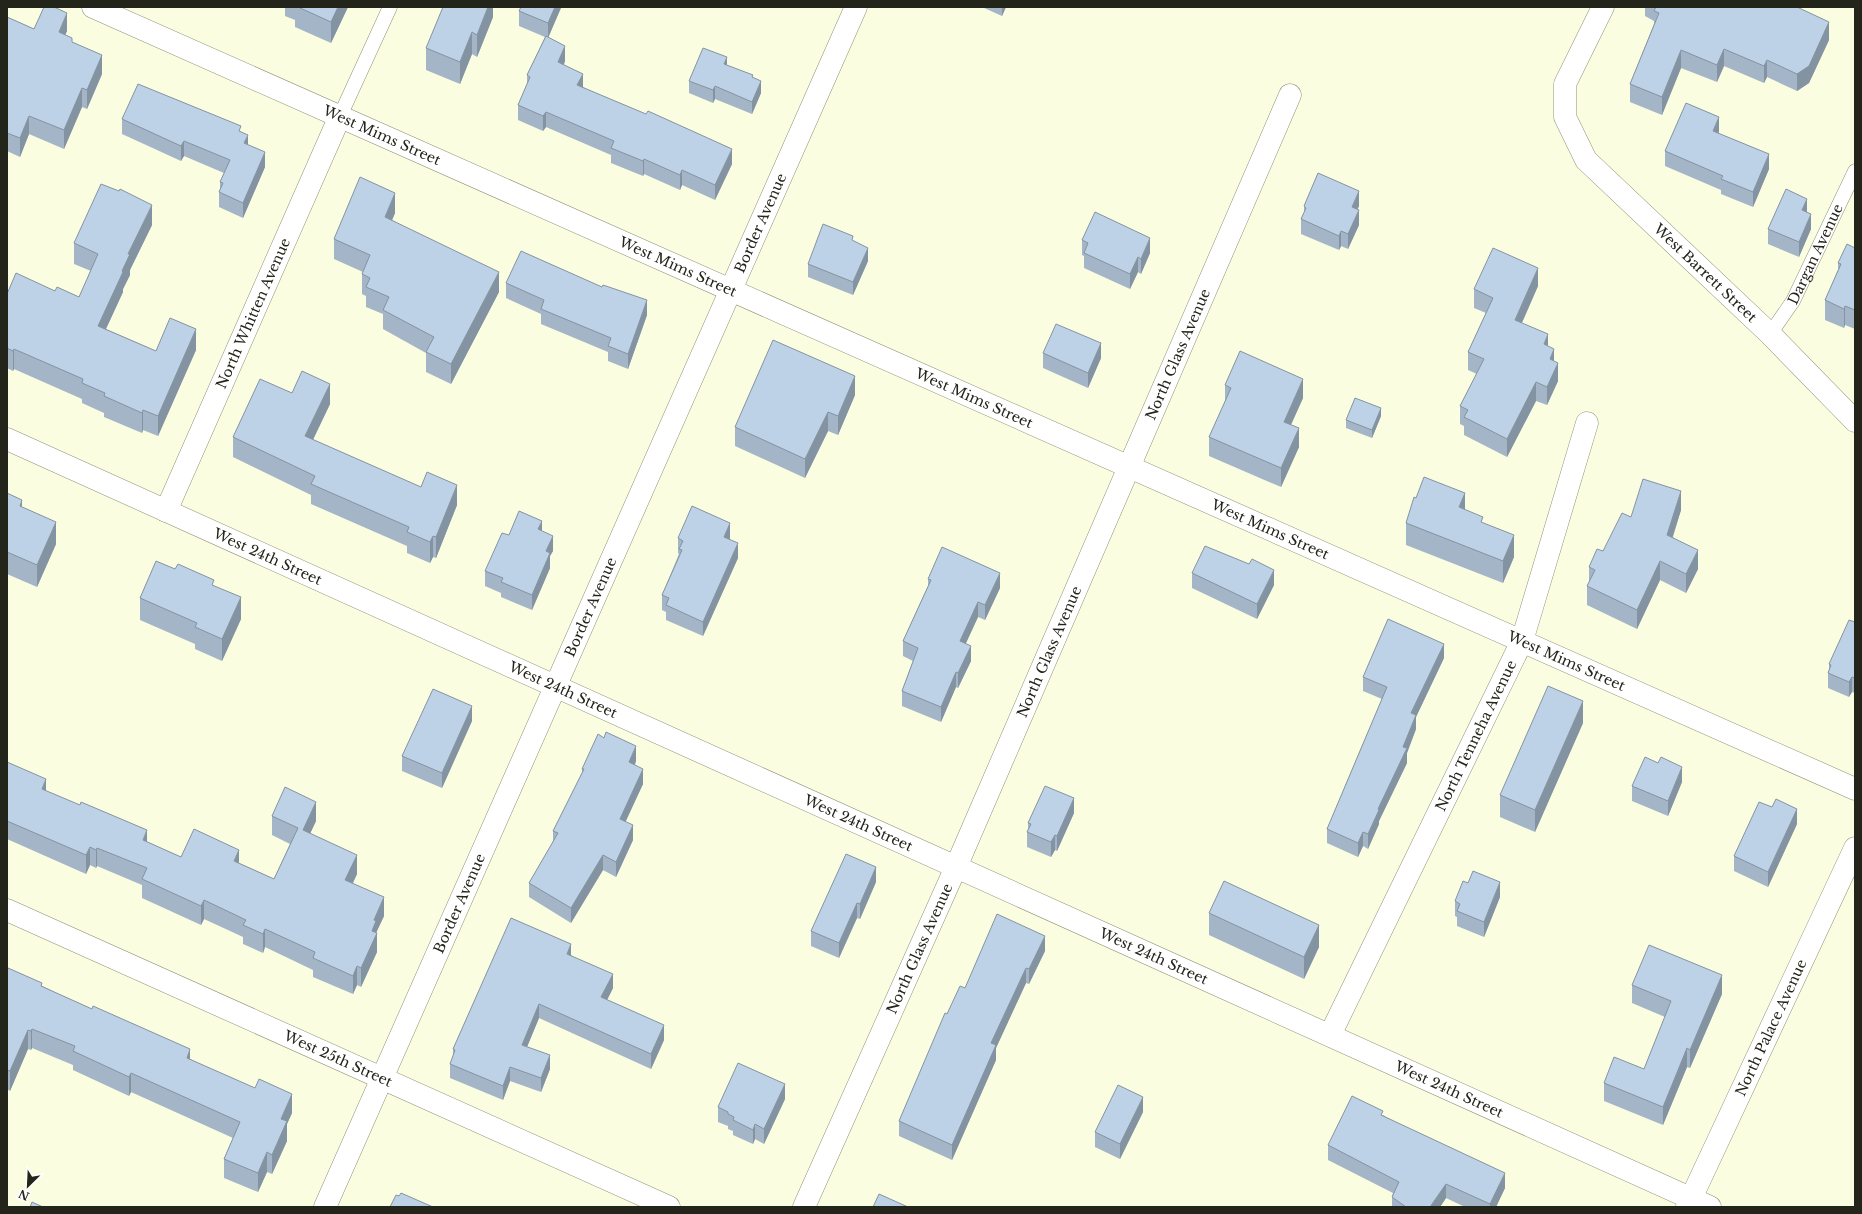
<svg xmlns="http://www.w3.org/2000/svg" width="1862" height="1214" viewBox="0 0 1862 1214" font-family="'Libre Baskerville',serif">
  <style>
    .lines { fill: none; stroke-linecap: round; stroke-linejoin: round }
    .service-casing { stroke: #909278; stroke-width: 15 }
    .minor-casing { stroke: #909278; stroke-width: 23 }
    .tertiary-casing { stroke: #909278; stroke-width: 23 }
    .service { stroke: #fff; stroke-width: 14 }
    .minor { stroke: #fff; stroke-width: 22 }
    .tertiary { stroke: #fff; stroke-width: 22 }
    .wall { fill: #a3b5c6 }
    .shaded-wall { fill: #8493a1 }
    .building { fill: #bdd2e6; stroke: #8493a1 }
    .labels { text-anchor: middle; stroke-width: 3; stroke-linejoin: round; paint-order: stroke }
    .street-label { font-size: 14px; fill: #23241a; stroke: #fff }
  </style>
  <rect width="100%" height="100%" fill="#fbfde1"/>
  <g class="lines">
    <defs>
      <g id="service">
        <path d="M340 116 390 7"/>
        <path id="s1" d="M1770 334 1793 301 1855 171"/>
      </g>
      <g id="minor">
        <path id="s2" d="M93 7 1855 789"/>
        <path id="s3" d="M1603 7 1565 84V117L1586 160 1770 334 1855 421"/>
        <path id="s4" d="M7 439 1710 1207"/>
        <path id="s5" d="M166 511 340 116"/>
        <path id="s6" d="M7 910 669 1207"/>
        <path id="s7" d="M1330 1035 1522 641 1587 423"/>
        <path id="s8" d="M325 1207 856 7"/>
        <path id="s9" d="M804 1207 956 867 1290 95"/>
      </g>
      <g id="tertiary">
        <path id="s10" d="M1687 1207 1855 848"/>
      </g>
    </defs>
    <!-- service casing -->
    <use href="#service" class="service-casing"/>
    <!-- minor casing -->
    <use href="#minor" class="minor-casing"/>
    <!-- tertiary casing -->
    <use href="#tertiary" class="tertiary-casing"/>
    <!-- service -->
    <use href="#service" class="service"/>
    <!-- minor -->
    <use href="#minor" class="minor"/>
    <!-- tertiary -->
    <use href="#tertiary" class="tertiary"/>
  </g>
  <!-- wall -->
  <path class="wall" d="M285 7H348L331 43 295 27V20L285 16Z
    M493 7V17L477 57 472 54 460 84 426 70V48Z
    M561 7 548 38 565 61 564 65 583 87 732 164 715 200 682 185 680 190 644 174 643 176 611 163V155L546 127 543 131 518 120V105L527 84V75L545 37 519 26V11Z
    M982 7H1006L1002 16Z
    M1645 7H1797L1829 40 1809 83 1797 91 1767 77 1764 83 1724 66 1717 82 1681 68 1662 115 1630 102V84L1654 24V21L1645 16Z
    M7 17 34 29 67 31 65 34 102 74 87 109 82 107 64 149 29 134 20 157 7 151Z
    M727 65 753 78 761 93 752 114 715 99 713 103 689 93V81Z
    M122 119 241 132 248 145 265 167 243 218 219 207V192L220 189V182L224 173 184 156 181 161 122 134Z
    M1719 132 1718 133 1769 169 1753 207 1721 194V190L1665 166V151Z
    M1304 206H1359L1357 209 1359 225 1348 249 1341 246 1339 250 1301 234V219L1304 213Z
    M1807 212 1811 229 1799 257 1768 244V229Z
    M395 213 392 220 499 292 451 384 426 372V353L383 329V314L366 307V296L362 294V274L363 272 334 259V239Z
    M152 225 130 270V275L123 289V292L106 329 156 351 196 350 158 436 143 430 142 433 104 417V413L82 403V399L14 369 13 371 7 368V294L55 291 79 297 91 271 74 264V243Z
    M1082 240 1150 253 1141 274 1138 272 1130 289 1084 268V256L1082 255Z
    M853 241 868 261 853 295 808 277V264Z
    M1855 248V329L1845 325 1844 328 1825 320V300L1838 270V263Z
    M506 283 647 315 628 369 608 361V352L541 324V314L506 298Z
    M1538 286 1522 323 1548 347 1554 361 1558 381 1547 405 1536 401 1507 457 1464 435V426L1460 424V406L1477 374 1468 370V352L1486 313 1474 308V289Z
    M1043 353 1101 358 1088 388 1043 368Z
    M1225 385 1303 398 1291 425 1299 447 1281 487 1209 456V437L1225 402Z
    M292 393 330 404 313 440 457 505 436 558 433 557 430 563 407 553V546L311 504V495L233 457V437Z
    M855 395 838 435 828 431 805 478 735 446V427Z
    M1381 416 1372 438 1346 428V420Z
    M7 493 56 544 37 587 7 574Z
    M1465 510 1483 523 1514 557 1503 583 1406 545V523Z
    M1681 510 1673 537 1698 569 1686 593 1660 580 1637 629 1587 605V586L1589 583V567L1603 551 1631 517Z
    M542 531 553 551 550 556V568L532 610 501 597V593L485 586V571L509 535Z
    M678 538H730V540L738 558 703 636 666 620V612L662 610V595L679 554 678 553Z
    M1192 573 1274 585 1257 619 1192 588Z
    M928 579 1000 588 985 620 978 617 966 643 971 661 958 688 956 687 941 722 902 706V691L913 661 903 656V641L928 586Z
    M214 586 241 619 222 661 195 649V644L140 620V598Z
    M1855 622V693L1852 692 1849 697 1828 688V673L1829 671V664Z
    M1444 658 1416 717V729L1407 753V763L1379 821V824L1368 849 1363 846 1358 857 1327 843V829L1382 699 1363 691V677Z
    M472 721 442 788 402 771V756Z
    M1583 723 1535 832 1500 817V795Z
    M636 761 635 765 643 784 625 821 633 840 616 877 603 870 571 923 529 897V883L553 842V831L582 773V769Z
    M7 762 46 791 147 842 181 857 239 863 274 879 290 844 272 835V816L316 821 310 833 357 874 353 883 384 916 376 933 377 952 361 987 357 985 353 994 313 977V970L265 947 263 953 243 944V937L204 919 201 925 142 898V885L97 866 96 868 90 865 86 874 7 839Z
    M1658 763 1682 782 1668 816 1632 801V786Z
    M1074 813 1057 851 1055 850 1051 857 1027 847V832L1028 829V823Z
    M1797 824 1768 887 1734 871V856Z
    M876 882 860 919 857 918 839 958 811 946V931Z
    M1500 897 1484 937 1457 926V917L1455 916V901Z
    M1209 913 1319 947 1304 979 1209 935Z
    M1045 951 1029 984 1026 983 996 1048V1060L952 1160 899 1136V1121L947 1014 965 988Z
    M571 955 613 988 607 1000 664 1040 651 1069 539 1018 527 1047 550 1069 541 1092 510 1081 503 1100 450 1078V1064L453 1058V1049Z
    M7 972 42 986 190 1059 292 1113 287 1124V1141L272 1174 267 1172 258 1192 224 1178V1159L233 1138 131 1092 129 1096 73 1070V1065L32 1048 31 1050 28 1049 10 1091 7 1089Z
    M1632 985 1722 994 1690 1068 1687 1067 1663 1125 1604 1101V1083L1644 1069 1665 1017 1632 1003Z
    M785 1099 764 1144 755 1139 753 1144 733 1135V1131L728 1129V1126L718 1122V1107Z
    M1143 1112 1120 1159 1095 1147V1132Z
    M1383 1115 1505 1188 1496 1207H1465L1446 1198 1440 1207H1392V1197L1393 1193 1328 1160V1145Z"/>
  <!-- shaded-wall -->
  <path class="shaded-wall" d="M338 7H348L331 43V22Z
    M488 7H493V17L477 57V35Z
    M555 7H561V8L548 38V23Z
    M1002 7H1006L1002 16Z
    M67 13V31L59 50V32Z
    M1829 22V40L1809 83 1797 91V74Z
    M472 32V54L460 84V62Z
    M565 46V61L558 77V62Z
    M1724 49V66L1717 82V65Z
    M1681 50V68L1662 115V97Z
    M102 55V74L87 109V90Z
    M727 57V70L724 64Z
    M1767 60V77L1764 83V66Z
    M583 74V89L577 85Z
    M761 81V93L752 114V102Z
    M715 86V99L713 103V90Z
    M82 88V107L64 149V130Z
    M546 112V127L543 131V116Z
    M29 116V134L20 157V138Z
    M1719 117V132L1713 145V131Z
    M248 135V150L244 143Z
    M184 141V156L181 161V146Z
    M732 149V164L715 200V185Z
    M265 152V167L243 218V203Z
    M1769 154V169L1753 207V192Z
    M644 159V174L643 176V161Z
    M682 170V185L680 190V175Z
    M1359 191V206L1352 222V207Z
    M395 193V213L385 237V217Z
    M1807 199V214L1802 210Z
    M152 205V225L130 270V275L123 289V292L98 346V326L122 271 128 254Z
    M1359 210V225L1348 249V234Z
    M1811 214V229L1799 257V242Z
    M1341 231V246L1339 250V236Z
    M1150 238V253L1141 274V259Z
    M868 248V261L853 295V282Z
    M1138 257V272L1130 289V274Z
    M1538 268V286L1515 338V320Z
    M499 272V292L451 384V364Z
    M647 300V315L628 369V354Z
    M1845 306V325L1844 328V309Z
    M196 329V350L158 436V416Z
    M1548 334V352L1544 344Z
    M1101 343V358L1088 388V373Z
    M14 349V369L13 371V351Z
    M1554 349V367L1550 359Z
    M1558 363V381L1547 405V387Z
    M855 376V395L838 435V416Z
    M1303 379V398L1284 440V422Z
    M1536 382V401L1507 457V439Z
    M330 384V404L305 456V436Z
    M1381 408V416L1372 438V430Z
    M143 410V430L142 433V413Z
    M828 412V431L805 478V459Z
    M1299 428V447L1281 487V468Z
    M457 485V505L436 558V537Z
    M1681 491V510L1667 554V535Z
    M1465 493V515L1459 507Z
    M22 500V522L20 506Z
    M542 521V536L538 529Z
    M56 522V544L37 587V565Z
    M730 523V538L724 552V537Z
    M1514 535V557L1503 583V561Z
    M433 536V557L430 563V542Z
    M553 536V551L550 556V568L532 610V595L546 551Z
    M738 543V558L703 636V622Z
    M1698 550V569L1686 593V574Z
    M1660 561V580L1637 629V610Z
    M1274 570V585L1257 619V604Z
    M1000 573V588L985 620V605Z
    M241 597V619L222 661V639Z
    M978 602V617L960 656V641Z
    M1444 644V658L1416 717V729L1407 753V763L1379 821V824L1368 849V834L1403 747 1411 713Z
    M971 646V661L958 688V673Z
    M956 672V687L941 722V707Z
    M1852 677V692L1849 697V682Z
    M1583 701V723L1535 832V810Z
    M472 706V721L442 788V773Z
    M636 746V761L629 777V762Z
    M1682 767V782L1668 816V801Z
    M643 769V784L620 834V819Z
    M46 779V798L42 789Z
    M1074 798V813L1057 851V836Z
    M316 802V821L303 849V830Z
    M1797 809V824L1768 887V872Z
    M633 825V840L616 877V862Z
    M147 830V848L143 840Z
    M1363 832V846L1358 857V843Z
    M1055 835V850L1051 857V842Z
    M90 847V865L86 874V855Z
    M97 848V866L96 868V850Z
    M239 850V869L234 861Z
    M357 855V874L345 899V880Z
    M603 855V870L571 923V908Z
    M876 867V882L860 919V904Z
    M1500 882V897L1484 937V922Z
    M384 897V916L376 933H377V952L361 987V968L372 931 374 920Z
    M204 900V919L201 925V906Z
    M857 903V918L839 958V943Z
    M1319 925V947L1304 979V957Z
    M265 929V947L263 953V934Z
    M1045 936V951L1029 984V969Z
    M571 944V958L567 954Z
    M357 966V985L353 994V976Z
    M1026 968V983L996 1048V1060L952 1160V1145L991 1043Z
    M613 974V988L601 1012V997Z
    M1722 975V994L1690 1068V1050Z
    M539 1004V1018L522 1059V1045Z
    M664 1025V1040L651 1069V1054Z
    M32 1029V1048L31 1050V1031Z
    M28 1030V1049L10 1091V1071Z
    M1687 1048V1067L1663 1125V1107Z
    M190 1049V1068L187 1058Z
    M550 1055V1069L541 1092V1078Z
    M510 1067V1081L503 1100V1086Z
    M131 1073V1092L129 1096V1077Z
    M785 1084V1099L764 1144V1129Z
    M292 1094V1113L287 1124V1141L272 1174V1155L281 1119Z
    M1143 1097V1112L1120 1159V1144Z
    M755 1124V1139L753 1144V1130Z
    M267 1152V1172L258 1192V1173Z
    M1505 1173V1188L1496 1207H1490V1204Z
    M1446 1184V1198L1440 1207H1430Z"/>
  <!-- building -->
  <path class="building" d="M44 7H54L67 13 59 32 72 38V42L102 55 87 90 82 88 64 130 29 116 20 138 7 133V17L34 29Z
    M298 7H338L331 22Z
    M443 7H488L477 35 472 32 460 62 426 48Z
    M521 7H555L548 23 519 11Z
    M1656 7H1797L1829 22 1809 66 1797 74 1767 60 1764 66 1724 49 1717 65 1681 50 1662 97 1630 84 1659 13 1654 11Z
    M546 36 565 46 558 62 583 74 577 85 646 114 648 111 732 149 715 185 682 170 680 175 644 159 643 161 611 148 614 141 546 112 543 116 518 105 530 77 527 75Z
    M703 48 727 57 724 64 753 75 752 77 761 81 752 102 715 86 713 90 689 81Z
    M138 84 241 126 239 131 248 135 244 143 265 152 243 203 219 192 223 183 220 182 230 160 184 141 181 146 122 119Z
    M1686 103 1719 117 1713 131 1769 154 1753 192 1721 179 1723 176 1665 151Z
    M1318 173 1359 191 1352 207 1359 210 1348 234 1341 231 1339 236 1301 219 1306 208 1304 206Z
    M360 177 395 193 385 217 499 272 451 364 426 352 434 337 383 310 389 297 366 287 370 278 362 274 370 255 334 239Z
    M101 184 119 191 120 189 152 205 128 254H130L122 271 123 272 98 326 156 351 170 318 196 329 158 416 143 410 142 413 104 396 105 393 82 383 83 379 14 349 13 351 7 348V294L16 273 55 291 57 287 79 297 98 254 74 243Z
    M1786 189 1807 199 1802 210 1811 214 1799 242 1768 229Z
    M1095 212 1150 238 1141 259 1138 257 1130 274 1084 253 1088 243 1082 240Z
    M823 224 853 236 852 240 868 248 853 282 808 264Z
    M1847 244 1855 248V310L1845 306 1844 309 1825 300 1841 264 1838 263Z
    M1493 248 1538 268 1515 320 1548 334 1544 344 1554 349 1550 359 1558 363 1547 387 1536 382 1507 439 1464 417 1468 410 1460 406 1484 359 1468 352 1493 298 1474 289Z
    M521 251 602 287 603 285 647 300 628 354 608 346 611 338 541 309 544 300 506 283Z
    M1056 324 1101 343 1088 373 1043 353Z
    M773 340 855 376 838 416 828 412 805 459 735 427Z
    M1240 351 1303 379 1284 422 1299 428 1281 468 1209 437 1231 388 1225 385Z
    M302 371 330 384 305 436 421 487 427 472 457 485 436 537 433 536 430 542 407 532 409 527 311 484 315 476 233 437 260 379 292 393Z
    M1355 398 1381 408 1372 430 1346 420Z
    M1424 477 1465 493 1459 507 1483 517 1481 522 1514 535 1503 561 1406 523 1414 497 1416 498Z
    M1643 479 1681 491 1667 535 1698 550 1686 574 1660 561 1637 610 1587 586 1595 570 1589 567 1597 549 1603 551 1622 513 1631 517Z
    M7 493 22 500 20 506 56 522 37 565 7 552Z
    M692 506 730 523 724 537 738 543 703 622 666 605 669 598 662 595 682 550 679 549 683 541 678 538Z
    M519 511 542 521 538 529 553 536 546 551 550 553 532 595 501 582 503 578 485 571 502 533 509 535Z
    M1205 546 1249 564 1252 559 1274 570 1257 604 1192 573Z
    M942 547 1000 573 985 605 978 602 960 641 971 646 958 673 956 672 941 707 902 691 918 648 903 641 931 580 928 579Z
    M156 561 175 569 178 564 214 580 212 585 241 597 222 639 195 627 197 623 140 598Z
    M1388 619 1444 644 1411 713 1416 715 1403 747 1407 748 1378 809 1379 810 1368 834 1363 832 1358 843 1327 829 1387 687 1363 677Z
    M1849 620 1855 622V678L1852 677 1849 682 1828 673 1831 665 1829 664Z
    M1548 686 1583 701 1535 810 1500 795Z
    M433 689 472 706 442 773 402 756Z
    M606 732 636 746 629 762 643 769 620 819 633 825 616 862 603 855 571 908 529 883 558 833 553 831 584 769H582L598 734 604 738Z
    M1645 757 1658 763 1661 757 1682 767 1668 801 1632 786Z
    M7 762 46 779 42 789 80 805 81 802 147 830 143 840 181 857 194 829 239 850 234 861 274 879 298 828 272 816 285 787 316 802 303 830 357 855 345 880 384 897 374 920 376 921 372 931 377 933 361 968 357 966 353 976 313 958 315 952 265 929 263 934 243 925 246 920 204 900 201 906 142 879 147 868 97 848 96 850 90 847 86 855 7 821Z
    M1045 786 1074 798 1057 836 1055 835 1051 842 1027 832 1031 824 1028 823Z
    M1776 799 1797 809 1768 872 1734 856 1759 802 1772 807Z
    M846 854 876 867 860 904 857 903 839 943 811 931Z
    M1473 871 1500 882 1484 922 1457 911 1460 904 1455 901 1463 881 1468 883Z
    M1224 881 1319 925 1304 957 1209 913Z
    M997 914 1045 936 1029 969 1026 968 991 1043 996 1045 952 1145 899 1121 945 1013 947 1014 960 986 965 988Z
    M511 918 571 944 567 954 613 974 601 997 664 1025 651 1054 539 1004 522 1045 550 1055 541 1078 510 1067 503 1086 450 1064 455 1050 453 1049Z
    M1649 945 1722 975 1690 1050 1687 1048 1663 1107 1604 1083 1614 1057 1644 1069 1671 1001 1632 985Z
    M8 968 42 983 41 986 92 1009 93 1006 190 1049 187 1058 255 1088 259 1079 292 1094 281 1119 287 1121 272 1155 267 1152 258 1173 224 1159 240 1122 131 1073 129 1077 73 1051 75 1046 32 1029 31 1031 28 1030 10 1071 7 1070V972Z
    M738 1063 785 1084 764 1129 755 1124 753 1130 733 1120 734 1117 728 1114V1112L718 1107Z
    M1118 1085 1143 1097 1120 1144 1095 1132Z
    M1352 1096 1383 1111 1381 1115 1505 1173 1490 1204 1446 1184 1430 1207H1406L1392 1197 1399 1182 1328 1145Z
    M401 1193 433 1207H390L396 1195 399 1196Z
    M879 1194 908 1207H873Z
    M32 1202 43 1207H30Z"/>
  <g class="labels">
    <!-- street labels -->
    <g class="street-label">
      <text dy="5" stroke="none"><textPath href="#s2" startOffset="316">West Mims Street</textPath></text>
      <text dy="5" stroke="none"><textPath href="#s8" startOffset="1076">Border Avenue</textPath></text>
      <text dy="5" stroke="none"><textPath href="#s1" startOffset="92">Dargan Avenue</textPath></text>
      <text dy="5" stroke="none"><textPath href="#s2" startOffset="640">West Mims Street</textPath></text>
      <text dy="5" stroke="none"><textPath href="#s3" startOffset="331">West Barrett Street</textPath></text>
      <text dy="5" stroke="none"><textPath href="#s5" startOffset="216">North Whitten Avenue</textPath></text>
      <text dy="5" stroke="none"><textPath href="#s9" startOffset="931">North Glass Avenue</textPath></text>
      <text dy="5" stroke="none"><textPath href="#s2" startOffset="964">West Mims Street</textPath></text>
      <text dy="5" stroke="none"><textPath href="#s2" startOffset="1288">West Mims Street</textPath></text>
      <text dy="5" stroke="none"><textPath href="#s4" startOffset="286">West 24th Street</textPath></text>
      <text dy="5" stroke="none"><textPath href="#s8" startOffset="656">Border Avenue</textPath></text>
      <text dy="5" stroke="none"><textPath href="#s9" startOffset="607">North Glass Avenue</textPath></text>
      <text dy="5" stroke="none"><textPath href="#s2" startOffset="1612">West Mims Street</textPath></text>
      <text dy="5" stroke="none"><textPath href="#s4" startOffset="610">West 24th Street</textPath></text>
      <text dy="5" stroke="none"><textPath href="#s7" startOffset="333">North Tenneha Avenue</textPath></text>
      <text dy="5" stroke="none"><textPath href="#s4" startOffset="934">West 24th Street</textPath></text>
      <text dy="5" stroke="none"><textPath href="#s8" startOffset="332">Border Avenue</textPath></text>
      <text dy="5" stroke="none"><textPath href="#s9" startOffset="283">North Glass Avenue</textPath></text>
      <text dy="5" stroke="none"><textPath href="#s4" startOffset="1258">West 24th Street</textPath></text>
      <text dy="5" stroke="none"><textPath href="#s10" startOffset="198">North Palace Avenue</textPath></text>
      <text dy="5" stroke="none"><textPath href="#s6" startOffset="363">West 25th Street</textPath></text>
      <text dy="5" stroke="none"><textPath href="#s4" startOffset="1582">West 24th Street</textPath></text>
    </g>
  </g>
  <!-- border -->
  <rect width="1862" height="1214" fill="none" stroke="#23241a" stroke-width="16"/>
  <!-- north arrow -->
  <g transform="translate(28 1186) rotate(204)" stroke="#ffffff" stroke-width="3" paint-order="stroke">
  <path d="M0-3L7 15L0 10L-7 15Z" fill="#23241a"/>
  <text y="-6" font-size="11" font-weight="bold" text-anchor="middle" fill="#23241a">N</text>
  </g>
</svg>
